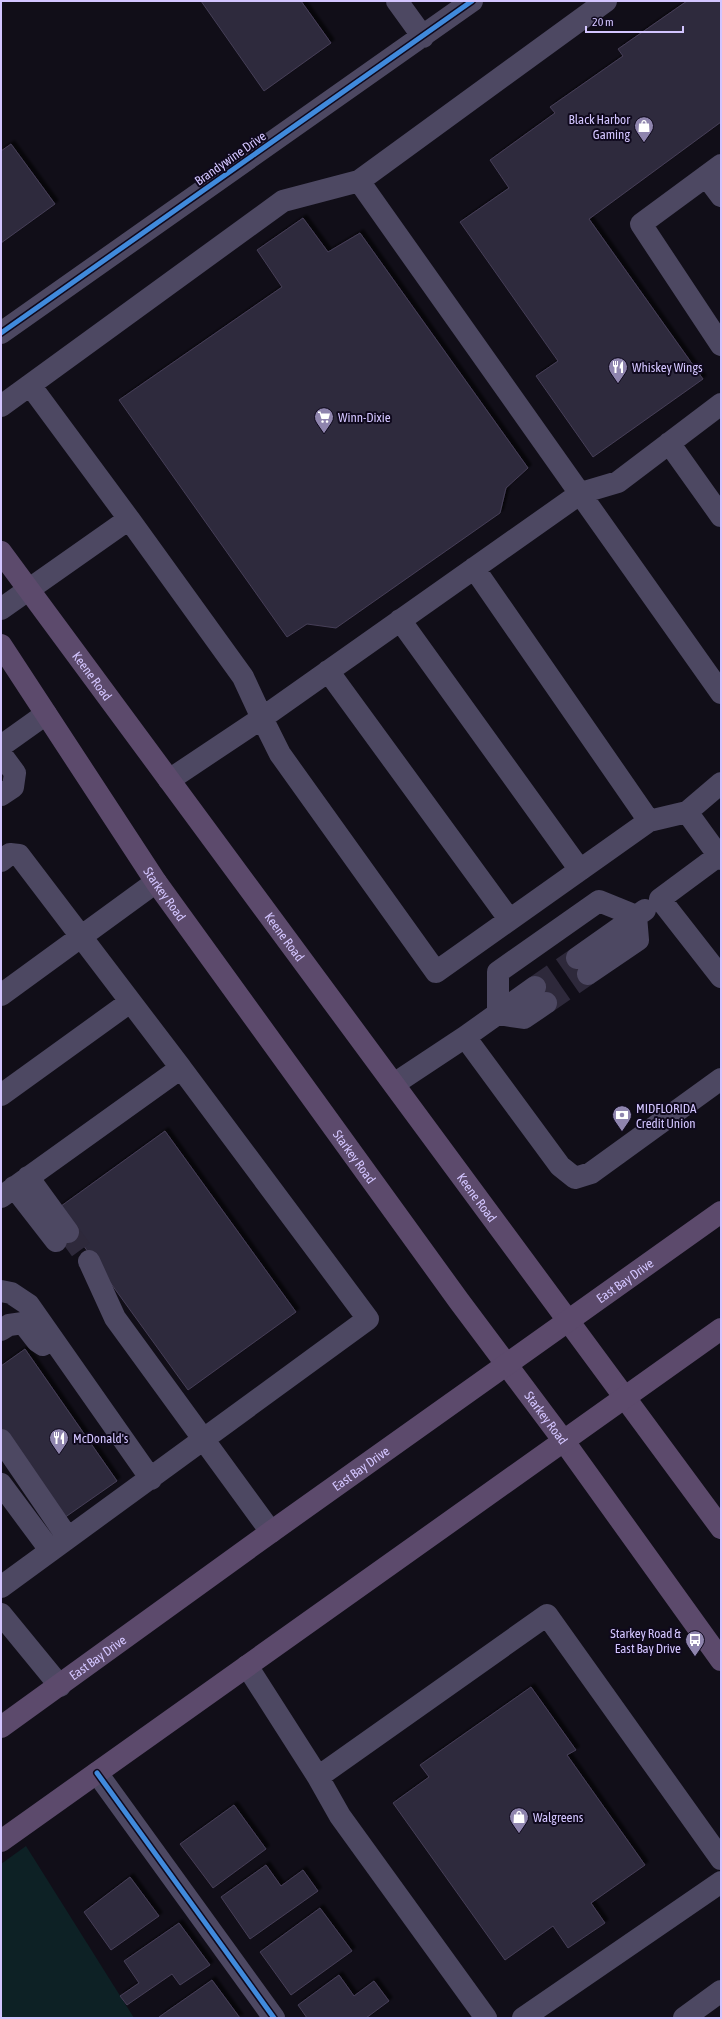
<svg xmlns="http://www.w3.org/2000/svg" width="722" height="2019" viewBox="0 0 722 2019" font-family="'Asap Condensed',sans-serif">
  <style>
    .green { fill: #0d2125 }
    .building { fill: #2f2a3c; stroke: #463f58; filter: url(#shadow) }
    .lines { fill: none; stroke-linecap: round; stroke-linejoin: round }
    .minor-tunnel { stroke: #2e293b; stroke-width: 22; stroke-dasharray: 22 11; stroke-linecap: butt }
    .minor { stroke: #4d4862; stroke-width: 22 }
    .major { stroke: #5c4a6c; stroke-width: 22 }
    .cycleway-casing { stroke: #0f091d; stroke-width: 8 }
    .cycleway { stroke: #408adc; stroke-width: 5 }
    .labels { text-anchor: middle; stroke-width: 4; stroke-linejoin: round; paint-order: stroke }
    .poi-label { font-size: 13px; fill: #d3c5ff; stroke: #0f091d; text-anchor: start }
    .street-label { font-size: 13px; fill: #d3c5ff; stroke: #0f091d }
  </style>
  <defs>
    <filter id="shadow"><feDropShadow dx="3.5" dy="-3.5" stdDeviation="1" flood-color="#0009"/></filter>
  </defs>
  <rect width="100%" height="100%" fill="#110e18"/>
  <!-- green -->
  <path class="green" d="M26 1846 134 2018H1V1864Z"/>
  <!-- building -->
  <path class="building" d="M201 1H301L331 43 264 91Z
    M687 1H721V122L589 219 703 379 593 457 536 376 558 361 460 222 509 188 490 160 555 113 550 107 623 56 618 49Z
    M11 144 55 204 1 243V151Z
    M303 218 328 252 360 233 528 468 506 488 500 513 336 628 307 624 287 637 119 400 282 287 257 250Z
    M165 1131 296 1312 188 1390 57 1209Z
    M25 1349 117 1481 64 1518 1 1428V1366Z
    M531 1687 576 1750 567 1755 645 1865 591 1903 605 1923 568 1948 553 1926 505 1960 393 1803 429 1777 420 1765Z
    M234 1805 266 1849 213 1888 180 1844Z
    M266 1865 281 1886 303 1870 318 1891 250 1939 221 1897Z
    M130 1877 159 1916 111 1950 84 1912Z
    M320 1908 352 1951 291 1995 260 1952Z
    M179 1923 210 1965 180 1985 172 1974 127 2005 120 1996 139 1983 124 1961Z
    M339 1975 354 1996 374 1981 389 2001 366 2018H307L298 2005Z
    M212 1980 240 2018H160L159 2017Z"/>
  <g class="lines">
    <!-- minor-tunnel -->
    <path class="minor-tunnel" d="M535 987 577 958
      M546 1003 588 974
      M68 1232 89 1261"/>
    <!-- minor -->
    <path class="minor" d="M397 1 423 37
      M606 1 359 181 721 693
      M721 165 641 224 721 345
      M706 176 721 196
      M1 333 472 1
      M30 385 129 519
      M1 406 283 201 359 181
      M669 443 721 516
      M474 568 649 821
      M1 609 129 519 243 677 262 718 581 493 618 482 721 404
      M400 620 580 870
      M328 671 509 919
      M1 746 46 714
      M1 754 15 773 13 787 1 795
      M169 780 262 718 280 754 436 972 649 821 687 812 721 859
      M687 812 721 783
      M718 856 660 899 721 977
      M1 861 10 854 19 855 181 1068
      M577 958 645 910
      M1 995 156 882
      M546 1003 524 1018 498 1014V972L599 901 636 916 638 940 588 974
      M465 1037 535 987
      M394 1084 465 1037 560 1166 575 1178 591 1173 721 1079
      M1 1095 130 1002
      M28 1177 68 1232
      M14 1187 56 1241
      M1 1197 181 1068 368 1319 1 1587
      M89 1261 115 1318 271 1532
      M1 1291 11 1293 29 1305 151 1479
      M1 1330 9 1325 23 1323 37 1341 43 1345
      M1 1440 68 1538
      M1 1484 50 1550
      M1 1614 60 1686
      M247 1666 318 1777 547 1615 721 1859
      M97 1773 274 2018
      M318 1777 340 1816 486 2018
      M523 2018 721 1882
      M684 2018 721 1991"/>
    <!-- major -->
    <g class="major">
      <path id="s1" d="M1 552 721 1528"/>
      <path id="s2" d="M1 645 156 882 459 1301 563 1440 721 1660"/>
      <path id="s3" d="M1 1727 271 1532 721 1212"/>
      <path d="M1 1841 721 1329"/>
    </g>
    <defs>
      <path id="cycleway" d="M1 333 472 1
        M97 1773 274 2018"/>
    </defs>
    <!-- cycleway casing -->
    <use href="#cycleway" class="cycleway-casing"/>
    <!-- cycleway -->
    <use href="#cycleway" class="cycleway"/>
  </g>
  <!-- icons -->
  <defs>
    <symbol id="shop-pin" viewBox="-11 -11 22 30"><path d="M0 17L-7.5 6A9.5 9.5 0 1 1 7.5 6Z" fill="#8f85ae" stroke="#0f091d"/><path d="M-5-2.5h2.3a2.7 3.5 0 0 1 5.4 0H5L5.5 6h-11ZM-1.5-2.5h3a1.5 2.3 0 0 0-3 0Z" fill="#fff"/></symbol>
    <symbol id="restaurant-pin" viewBox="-11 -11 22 30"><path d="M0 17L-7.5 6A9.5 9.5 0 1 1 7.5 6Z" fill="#8f85ae" stroke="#0f091d"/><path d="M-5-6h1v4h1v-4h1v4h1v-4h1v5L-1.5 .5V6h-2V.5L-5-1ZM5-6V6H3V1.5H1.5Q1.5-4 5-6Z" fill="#fff"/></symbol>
    <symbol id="supermarket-pin" viewBox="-11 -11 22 30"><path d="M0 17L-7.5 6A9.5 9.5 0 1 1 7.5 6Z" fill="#8f85ae" stroke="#0f091d"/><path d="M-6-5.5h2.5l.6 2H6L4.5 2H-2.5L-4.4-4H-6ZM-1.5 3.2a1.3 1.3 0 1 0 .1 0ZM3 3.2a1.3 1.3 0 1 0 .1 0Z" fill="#fff"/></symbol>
    <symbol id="bank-pin" viewBox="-11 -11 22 30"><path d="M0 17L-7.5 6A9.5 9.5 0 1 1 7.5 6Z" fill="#8f85ae" stroke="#0f091d"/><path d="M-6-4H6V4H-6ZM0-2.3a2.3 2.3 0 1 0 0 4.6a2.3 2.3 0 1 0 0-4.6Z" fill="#fff"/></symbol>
    <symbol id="bus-pin" viewBox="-11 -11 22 30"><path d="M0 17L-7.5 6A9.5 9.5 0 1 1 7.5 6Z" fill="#8f85ae" stroke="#0f091d"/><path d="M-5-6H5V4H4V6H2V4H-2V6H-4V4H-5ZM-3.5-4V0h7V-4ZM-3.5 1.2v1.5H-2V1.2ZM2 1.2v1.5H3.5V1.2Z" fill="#fff"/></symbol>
  </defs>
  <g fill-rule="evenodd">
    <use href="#shop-pin" x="633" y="115" width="22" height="30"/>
    <use href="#restaurant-pin" x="607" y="356" width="22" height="30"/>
    <use href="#supermarket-pin" x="313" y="406" width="22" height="30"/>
    <use href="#bank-pin" x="611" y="1104" width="22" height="30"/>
    <use href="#restaurant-pin" x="48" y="1427" width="22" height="30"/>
    <use href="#bus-pin" x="684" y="1629" width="22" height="30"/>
    <use href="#shop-pin" x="508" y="1806" width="22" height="30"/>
  </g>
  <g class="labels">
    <!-- poi labels -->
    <g class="poi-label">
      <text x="630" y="124" text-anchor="end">Black Harbor<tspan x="630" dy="15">Gaming</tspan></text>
      <text x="632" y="372">Whiskey Wings</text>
      <text x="338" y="422">Winn-Dixie</text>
      <text x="636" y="1113">MIDFLORIDA<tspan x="636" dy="15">Credit Union</tspan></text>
      <text x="73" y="1443">McDonald's</text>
      <text x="681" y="1638" text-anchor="end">Starkey Road &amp;<tspan x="681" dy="15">East Bay Drive</tspan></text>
      <text x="533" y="1822">Walgreens</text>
    </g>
    <!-- street labels -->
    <g class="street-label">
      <text transform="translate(230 158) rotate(-35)" y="5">Brandywine Drive</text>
      <text dy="5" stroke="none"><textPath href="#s1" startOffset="154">Keene Road</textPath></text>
      <text dy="5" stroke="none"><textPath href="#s2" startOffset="298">Starkey Road</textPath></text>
      <text dy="5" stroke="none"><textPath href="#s1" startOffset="478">Keene Road</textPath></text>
      <text dy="5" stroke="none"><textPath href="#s2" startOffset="622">Starkey Road</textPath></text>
      <text dy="5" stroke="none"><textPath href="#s1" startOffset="802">Keene Road</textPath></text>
      <text dy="5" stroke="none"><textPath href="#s3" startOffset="767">East Bay Drive</textPath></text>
      <text dy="5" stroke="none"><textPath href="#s2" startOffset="946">Starkey Road</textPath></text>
      <text dy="5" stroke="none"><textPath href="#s3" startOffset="443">East Bay Drive</textPath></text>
      <text dy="5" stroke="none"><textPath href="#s3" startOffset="119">East Bay Drive</textPath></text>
    </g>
  </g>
  <!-- border -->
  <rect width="722" height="2019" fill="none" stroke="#d3c5ff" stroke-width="4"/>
  <!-- scale -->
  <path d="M586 26v6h97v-6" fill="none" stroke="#d3c5ff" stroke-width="2"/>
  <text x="592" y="26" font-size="12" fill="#d3c5ff" stroke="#0f091d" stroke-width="3" paint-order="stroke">20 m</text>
</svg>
